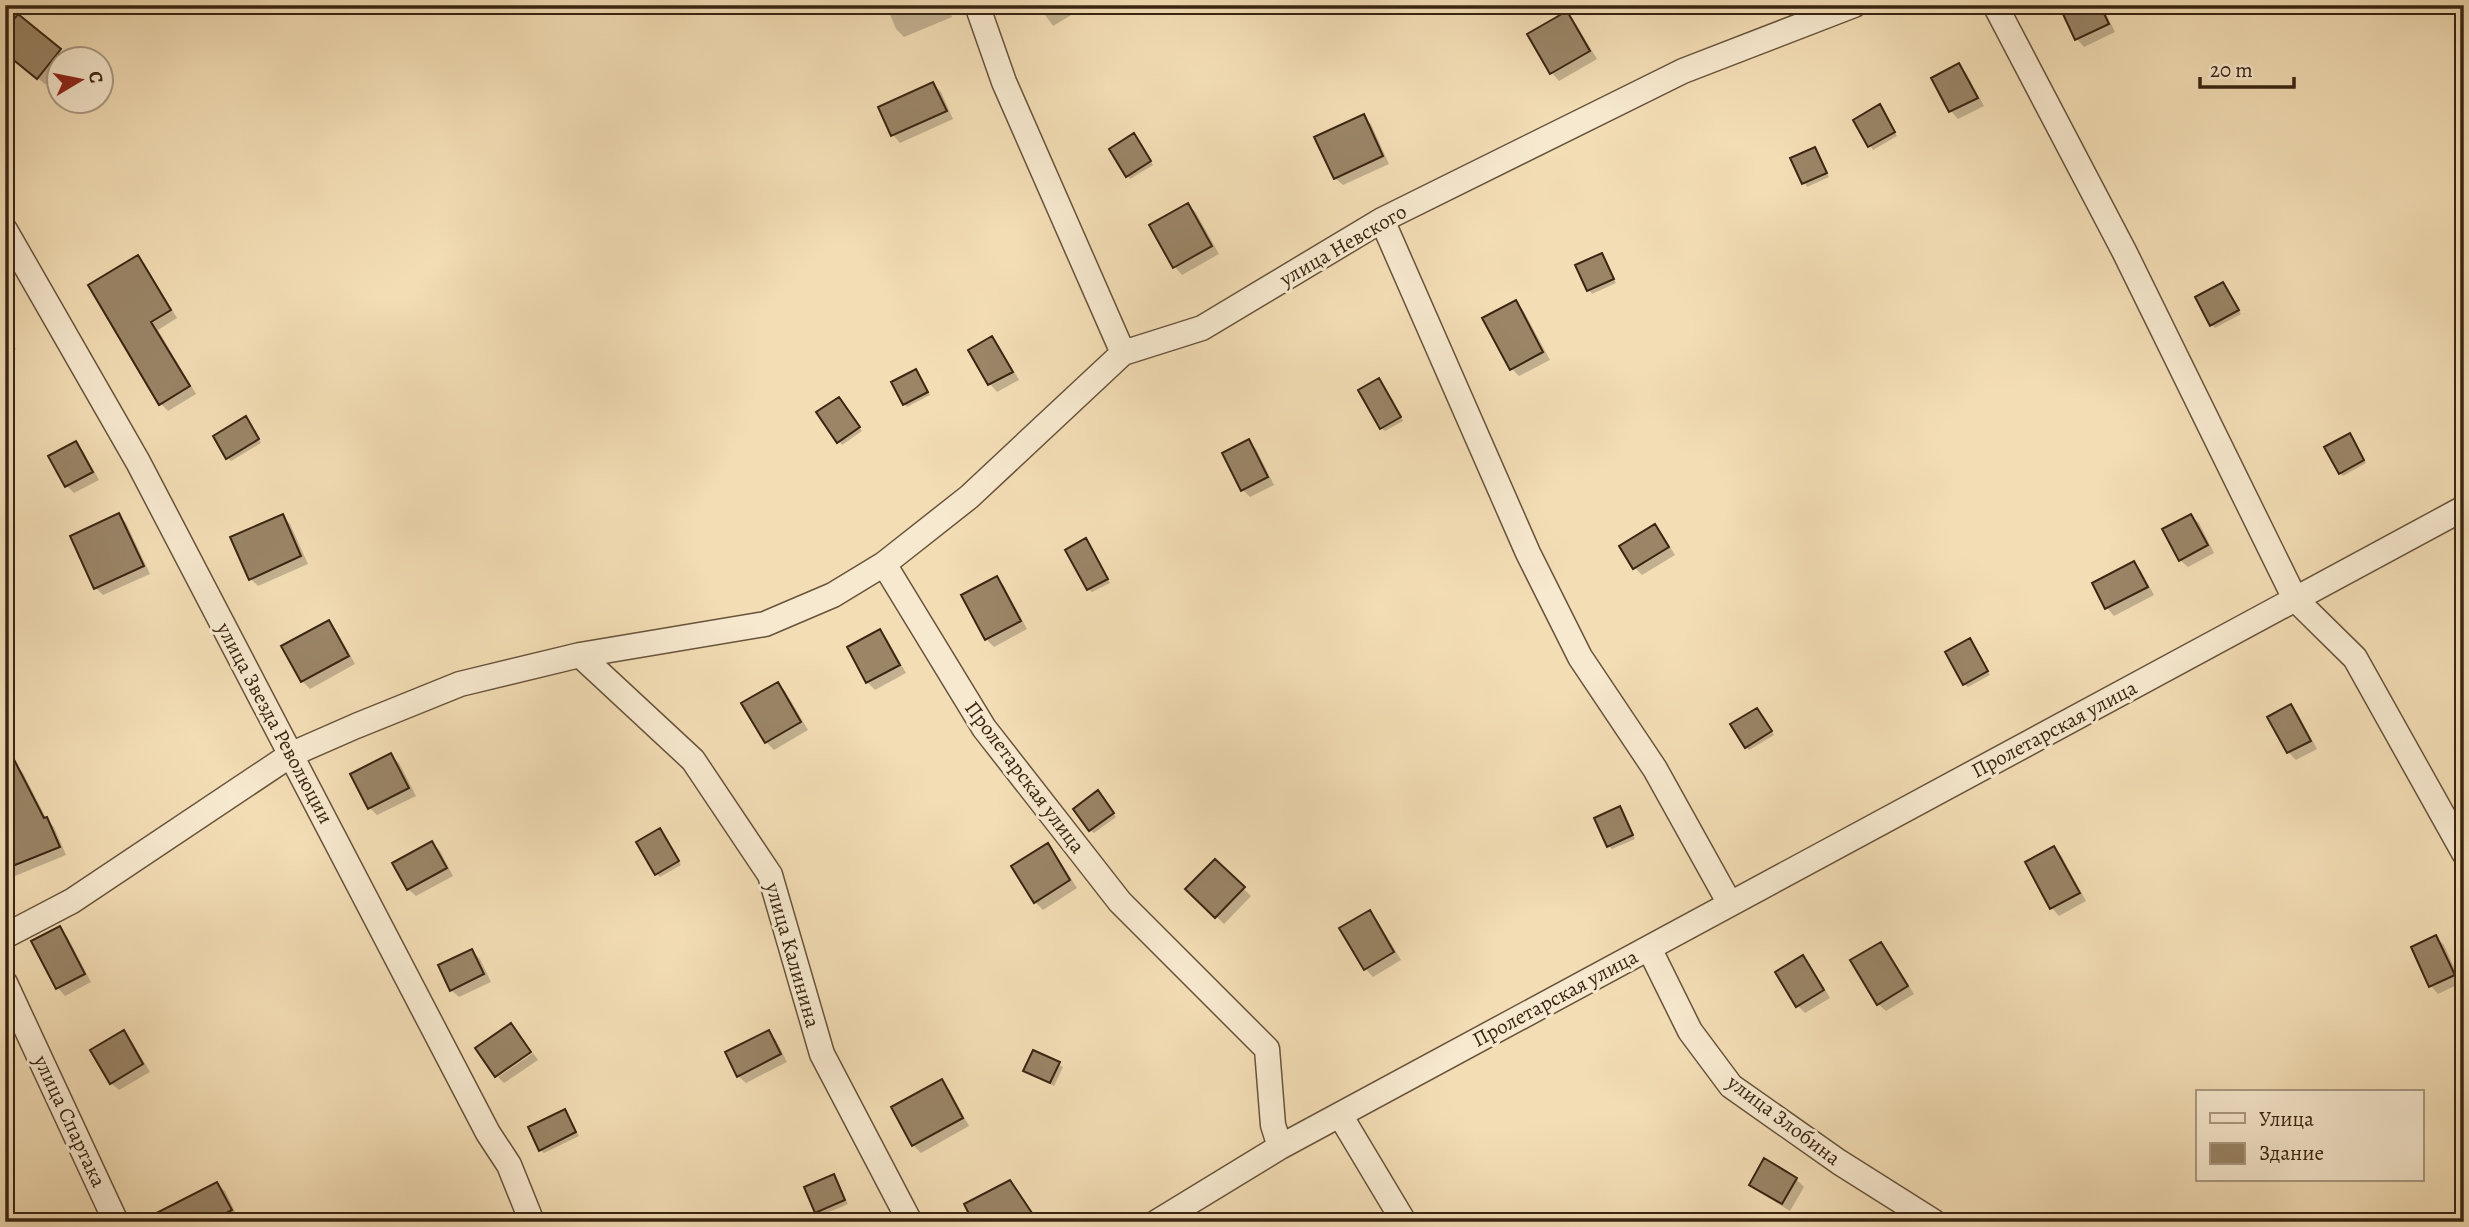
<svg xmlns="http://www.w3.org/2000/svg" width="2469" height="1227" viewBox="0 0 2469 1227" font-family="Alegreya,serif">
  <style>
    .shadow { fill: #0003 }
    .building { fill: #9a8567; stroke: #392512; stroke-width: 2 }
    .lines { fill: none; stroke-linecap: round; stroke-linejoin: round }
    .street-casing { stroke: #68533b; stroke-width: 27 }
    .street { stroke: #f7e9cf; stroke-width: 24 }
    .labels { text-anchor: middle; stroke-width: 6; stroke-linejoin: round; paint-order: stroke }
    .street-label { font-size: 21px; fill: #392512; stroke: #f7e9cf }
  </style>
  <rect width="100%" height="100%" fill="#f3ddb5"/>
  <filter id="stains"><feTurbulence type="fractalNoise" baseFrequency=".00286" numOctaves="4"/><feColorMatrix values="0 0 0 0 .2 0 0 0 0 .09 0 0 0 0 .02 0 0 0 .5 -.17"/></filter>
  <radialGradient id="worn" r=".72"><stop offset=".6" stop-color="#630" stop-opacity="0"/><stop offset="1" stop-color="#630" stop-opacity=".3"/></radialGradient>
  <!-- shadow -->
  <path class="shadow" d="M886 5H948L952 17 904 37 896 29Z
    M1038 5H1088L1053 26Z
    M2081 5H2102L2115 32 2084 47 2077 39Z
    M1567 13 1574 21 1597 59 1559 81 1552 73 1530 35Z
    M18 17 68 58 60 60V68L46 85 5 52Z
    M1959 65 1966 73 1984 106 1958 119 1951 111 1933 79Z
    M933 84 941 92 953 119 900 143 893 135 881 108Z
    M1883 110 1897 136 1873 150 1855 120Z
    M1363 116 1371 124 1389 164 1343 185 1335 178Z
    M1137 139 1153 165 1130 179 1127 175Z
    M1815 149 1829 177 1807 187 1793 159Z
    M1188 205 1196 213 1219 254 1182 275 1175 267 1151 225Z
    M1602 255 1616 283 1592 294 1589 290Z
    M137 257 145 265 177 318 158 330 196 394 168 411 160 403Z
    M2223 284 2241 314 2215 328 2212 325Z
    M1515 302 1523 310 1550 360 1519 376 1512 369Z
    M5 332 16 349 5 355Z
    M992 338 999 346 1019 380 997 392 990 384 971 350Z
    M916 371 930 395 907 407 904 404Z
    M1379 380 1403 421 1385 431 1381 428Z
    M842 402 862 431 842 445 819 413Z
    M249 421 261 443 231 461 228 458Z
    M2350 435 2366 463 2343 476 2340 473Z
    M1249 442 1256 449 1274 485 1250 497 1243 490Z
    M76 443 83 451 99 480 74 493 67 486Z
    M119 515 126 523 150 574 103 595 96 588Z
    M282 516 290 524 308 564 258 586 251 579Z
    M2191 516 2199 523 2214 553 2188 567 2180 560Z
    M1655 526 1662 534 1675 555 1642 575 1634 567Z
    M1089 544 1110 583 1092 592 1088 589Z
    M2134 563 2141 571 2154 595 2114 616 2107 608Z
    M996 578 1004 586 1027 629 994 647 986 639Z
    M329 622 336 630 355 664 310 689 302 681Z
    M880 631 887 639 906 673 875 690 867 682Z
    M1973 644 1990 675 1968 687 1964 684Z
    M778 684 785 691 808 730 774 750 766 742Z
    M2291 706 2298 714 2317 749 2296 760 2288 752 2269 718Z
    M1760 713 1774 735 1749 750 1746 747Z
    M391 756 399 763 416 796 377 815 370 808Z
    M16 766 23 773 47 820 54 827 66 855 15 876 5 863Z
    M1101 796 1116 817 1094 833 1090 830Z
    M1619 808 1635 839 1612 849 1609 846Z
    M663 834 681 865 660 877 656 873Z
    M432 843 440 851 453 876 416 896 408 889Z
    M1048 845 1055 853 1077 888 1043 910 1035 902Z
    M2054 848 2061 855 2086 901 2059 916 2052 908 2027 863Z
    M1215 861 1251 896 1224 924 1188 889Z
    M1370 912 1377 920 1401 960 1373 977 1366 969 1341 929Z
    M59 928 67 936 91 982 65 996 58 988Z
    M2436 937 2444 945 2461 983 2438 994 2431 986Z
    M1881 944 1888 951 1914 994 1886 1011 1878 1004Z
    M472 951 480 959 491 982 459 997 451 990Z
    M1802 957 1810 965 1830 998 1805 1013 1798 1006Z
    M768 1032 776 1040 787 1062 746 1083 738 1076Z
    M123 1033 131 1040 150 1072 119 1090 111 1083Z
    M1034 1052 1063 1067 1054 1086 1025 1071Z
    M533 1053 538 1060 504 1083 498 1077Z
    M941 1082 949 1089 969 1126 921 1153 913 1145 893 1108Z
    M565 1111 579 1136 544 1153 541 1150Z
    M834 1176 848 1204 820 1216 807 1188Z
    M1796 1179 1804 1187 1790 1211 1759 1192 1751 1184Z
    M217 1184 225 1191 238 1218 231 1222H176Z"/>
  <!-- building -->
  <path class="building" d="M2077 5H2100L2109 24 2075 40 2062 12Z
    M1567 11 1590 51 1550 74 1527 34Z
    M18 14 61 49 37 79 5 53V30Z
    M1959 63 1978 98 1949 112 1931 78Z
    M933 82 947 111 891 136 878 107Z
    M1880 104 1895 132 1868 147 1853 120Z
    M1364 114 1383 156 1334 179 1314 137Z
    M1134 133 1151 161 1126 177 1109 149Z
    M1815 147 1827 173 1802 184 1790 158Z
    M1188 203 1212 246 1173 268 1149 225Z
    M1602 253 1614 279 1587 291 1575 265Z
    M138 255 171 310 151 322 190 386 159 405 88 285Z
    M2223 282 2239 310 2210 326 2195 297Z
    M1516 300 1543 352 1510 370 1482 318Z
    M992 336 1013 372 988 385 968 350Z
    M916 369 928 392 903 405 891 382Z
    M1379 378 1401 417 1380 429 1358 390Z
    M839 397 860 427 837 443 816 412Z
    M246 416 259 439 226 459 213 436Z
    M2350 433 2364 460 2339 474 2324 447Z
    M1249 439 1268 477 1241 491 1222 453Z
    M76 441 93 472 65 487 48 456Z
    M119 513 144 566 94 589 70 536Z
    M283 514 301 556 249 580 230 537Z
    M2191 514 2208 545 2179 561 2162 529Z
    M1655 524 1669 547 1633 569 1619 546Z
    M1086 538 1108 579 1087 590 1065 550Z
    M2134 561 2148 587 2105 609 2092 583Z
    M997 576 1021 621 985 640 961 595Z
    M329 620 349 656 301 682 281 646Z
    M880 629 900 665 866 683 847 647Z
    M1970 638 1988 671 1963 685 1945 652Z
    M778 682 801 722 765 743 741 703Z
    M2291 704 2311 741 2287 753 2267 717Z
    M1757 708 1772 731 1745 748 1730 724Z
    M5 742 44 818 47 817 60 847 5 869Z
    M391 753 409 788 368 809 350 774Z
    M1098 790 1114 813 1089 831 1073 809Z
    M1620 806 1633 835 1607 847 1594 818Z
    M660 828 679 861 655 875 636 842Z
    M432 841 447 868 407 890 392 863Z
    M1048 843 1070 880 1034 903 1011 866Z
    M2054 846 2080 893 2050 909 2025 862Z
    M1215 859 1245 887 1215 918 1185 889Z
    M1370 910 1394 952 1364 970 1339 928Z
    M60 926 85 974 56 989 31 941Z
    M2436 935 2455 975 2429 987 2411 947Z
    M1881 942 1908 986 1877 1005 1850 960Z
    M472 949 484 974 450 991 438 965Z
    M1803 955 1824 990 1796 1007 1775 972Z
    M511 1023 531 1052 495 1077 475 1048Z
    M124 1030 143 1064 110 1084 90 1050Z
    M769 1030 781 1054 737 1077 725 1052Z
    M1033 1050 1060 1062 1050 1083 1023 1071Z
    M942 1079 963 1118 912 1146 891 1107Z
    M565 1109 576 1132 539 1151 528 1127Z
    M1764 1158 1797 1178 1782 1204 1749 1185Z
    M834 1174 845 1200 815 1213 804 1187Z
    M1010 1180 1038 1222H973L964 1204Z
    M217 1182 232 1210 209 1222H139Z"/>
  <g class="lines">
    <defs>
      <path id="street" d="M977 5 1004 82 1123 353
        M1995 5 2124 251 2295 599 2355 658 2464 853
        M1382 220 1528 553 1580 657 1655 769 1730 904
        M5 230 138 462 488 1133 509 1165 532 1222
        M884 564 984 728 1120 902 1267 1049 1273 1125 1280 1147
        M580 655 693 760 770 875 822 1054 910 1222
        M5 936 72 901 292 754 356 726 460 684 580 655 765 624 833 595 884 564 969 497 1123 353 1202 328 1382 220 1683 71 1854 5
        M1649 948 1690 1031 1731 1086 1839 1162 1934 1222
        M5 983 116 1222
        M1340 1115 1404 1222
        M1157 1222 1280 1147 2464 508"/>
    </defs>
    <!-- street casing -->
    <use href="#street" class="street-casing"/>
    <!-- street -->
    <use href="#street" class="street"/>
  </g>
  <g class="labels">
    <!-- street labels -->
    <g class="street-label">
      <text transform="translate(1343 245) rotate(-30)" y="7">улица Невского</text>
      <text transform="translate(275 723) rotate(62)" y="7">улица Звезда Революции</text>
      <text transform="translate(2054 729) rotate(-28)" y="7">Пролетарская улица</text>
      <text transform="translate(1025 777) rotate(53)" y="7">Пролетарская улица</text>
      <text transform="translate(793 955) rotate(74)" y="7">улица Калинина</text>
      <text transform="translate(1555 998) rotate(-28)" y="7">Пролетарская улица</text>
      <text transform="translate(1784 1120) rotate(37)" y="7">улица Злобина</text>
      <text transform="translate(70 1121) rotate(65)" y="7">улица Спартака</text>
    </g>
  </g>
  <!-- margin -->
  <rect width="2469" height="1227" fill="none" stroke="#f3ddb5" stroke-width="28"/>
  <rect x="7" y="7" width="2455" height="1213" fill="none" stroke="#392512" stroke-width="3.5"/>
  <rect x="14" y="14" width="2441" height="1199" fill="none" stroke="#392512" stroke-width="2"/>
  <!-- legend -->
  <rect x="2196" y="1090" width="228" height="91" fill="#f7e9cf" stroke="#ab9b83" stroke-width="2"/>
  <rect x="2210" y="1113" width="35" height="10" fill="#f7e9cf" stroke="#ab9b83" stroke-width="2"/>
  <text x="2259" y="1126" font-size="21" fill="#392512">Улица</text>
  <rect x="2210" y="1143" width="35" height="21" fill="#9a8567" stroke="#ab9b83" stroke-width="2"/>
  <text x="2259" y="1160" font-size="21" fill="#392512">Здание</text>
  <!-- north arrow -->
  <g transform="translate(80 80) rotate(80)"><circle r="33" fill="#f7e9cf" stroke="#ab9b83" stroke-width="2"/>
  <path d="M0-5L12 26L0 18L-12 26Z" fill="#8f2418"/>
  <text y="-10" font-size="19" font-weight="bold" text-anchor="middle" fill="#392512">С</text>
  </g>
  <!-- scale -->
  <path d="M2200 77v10h94v-10" fill="none" stroke="#392512" stroke-width="3.5"/>
  <text x="2210" y="77" font-size="21" fill="#392512" stroke="#f7e9cf" stroke-width="5" paint-order="stroke">20 m</text>
  <rect width="100%" height="100%" filter="url(#stains)"/>
  <rect width="100%" height="100%" fill="url(#worn)"/>
</svg>
